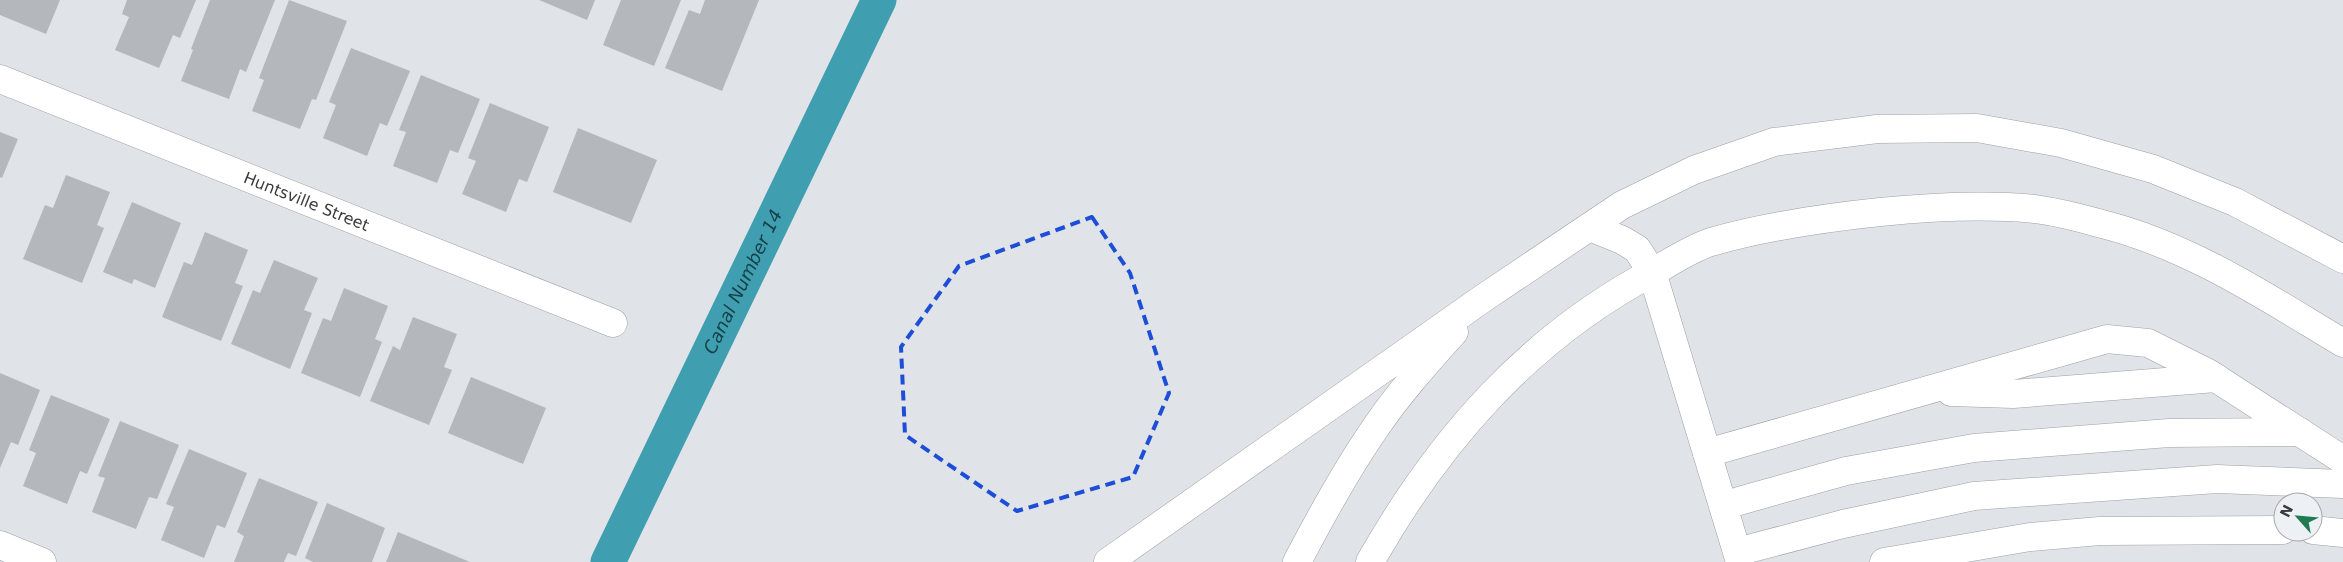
<svg xmlns="http://www.w3.org/2000/svg" width="2343" height="562" viewBox="0 0 2343 562" font-family="'DejaVu Sans',sans-serif">
  <style>
    .lines { fill: none; stroke-linecap: round; stroke-linejoin: round }
    .canal { stroke: #3f9fb0; stroke-width: 35 }
    .building { fill: #b4b7bb }
    .minor-casing { stroke: #9ea0a4; stroke-width: 29 }
    .major-casing { stroke: #9ea0a4; stroke-width: 29 }
    .minor { stroke: #fff; stroke-width: 28 }
    .major { stroke: #fff; stroke-width: 28 }
    .marked { fill: none; stroke: #1d4ed8; stroke-width: 4; stroke-dasharray: 10 6; stroke-linejoin: round }
    .labels { text-anchor: middle; stroke-width: 4; stroke-linejoin: round; paint-order: stroke }
    .street-label { font-size: 16px; fill: #3b3c3e; stroke: #edf0f4 }
    .water-label { font-size: 18px; font-style: italic; fill: #164149; stroke: #edf0f4 }
  </style>
  <rect width="100%" height="100%" fill="#e0e3e7"/>
  <g class="lines">
    <!-- canal -->
    <path class="canal" id="s1" d="M608 562 879 0"/>
  </g>
  <!-- building -->
  <path class="building" d="M0 0H60L46 34 0 15Z
    M127 0H196L180 38 173 35 159 68 115 50 129 17 122 14Z
    M210 0H275L246 72 240 69 229 99 181 81 193 50 191 49Z
    M289 0 347 21 316 100 312 99 300 129 252 111 264 80 259 78Z
    M539 0H595L587 20Z
    M621 0H681L654 66 603 45Z
    M705 0H759L722 91 665 68 689 10 700 14Z
    M351 48 410 71 387 126 380 123 367 156 323 138 336 105 329 102Z
    M421 75 480 99 458 153 450 150 437 183 393 166 406 132 399 130Z
    M490 103 549 127 527 182 519 179 506 212 462 194 476 161 468 158Z
    M578 128 657 160 631 223 553 192Z
    M0 132 18 139 2 178 0 177Z
    M66 175 110 192 97 225 104 228 82 283 23 259 45 205 53 208Z
    M132 202 181 223 155 288 134 279 132 284 103 272Z
    M205 232 248 250 235 283 243 286 221 341 162 317 184 262 192 265Z
    M274 260 318 278 304 310 312 313 290 369 231 344 253 290 260 293Z
    M344 288 388 306 375 339 382 342 360 397 301 373 323 318 331 321Z
    M413 317 457 334 444 367 452 370 429 425 370 401 393 346 400 350Z
    M0 373 40 390 18 445 11 442 0 468Z
    M471 377 546 408 523 464 448 433Z
    M51 395 110 419 87 474 80 471 67 504 23 486 36 453 29 450Z
    M120 421 179 445 157 499 149 497 136 529 92 512 105 478 98 476Z
    M189 449 247 473 225 528 217 525 204 558 161 540 174 507 166 504Z
    M259 478 318 502 296 556 288 553 284 562H234L244 536 237 532Z
    M327 503 385 528 372 562H313L305 558Z
    M398 532 470 562H386Z"/>
  <g class="lines">
    <defs>
      <g id="minor">
        <path id="s2" d="M0 79 613 323"/>
        <path d="M1590 227 1622 240 1637 249 1652 272 1740 562"/>
        <path d="M1951 392 2013 394 2216 378"/>
        <path d="M1707 453 2107 339 2148 343 2208 373 2343 460"/>
        <path d="M1739 501 1846 471 1974 448 2169 433 2300 432"/>
        <path d="M2313 530 2343 533"/>
        <path d="M0 545 42 562"/>
        <path d="M1752 548 1843 524 1974 496 2217 479 2343 484"/>
        <path d="M1884 562 2030 537 2100 531 2283 530"/>
      </g>
      <path id="major" d="M1108 562 1485 297 1622 205 1694 170 1774 142 1877 129 1977 128 2061 143 2153 169 2235 202 2343 259
        M1297 562C1321 516 1346 470 1376 427 1399 393 1427 362 1454 332
        M1370 562C1439 440 1529 337 1655 271 1672 261 1692 248 1711 242 1766 226 1823 218 1880 212 1930 207 1984 204 2035 209 2057 212 2081 218 2102 224 2190 246 2266 297 2343 343"/>
    </defs>
    <!-- minor casing -->
    <use href="#minor" class="minor-casing"/>
    <!-- major casing -->
    <use href="#major" class="major-casing"/>
    <!-- minor -->
    <use href="#minor" class="minor"/>
    <!-- major -->
    <use href="#major" class="major"/>
  </g>
  <!-- marked area -->
  <path class="marked" d="M1092 217 1130 273 1169 393 1133 477 1017 511 905 435 901 347 959 266Z"/>
  <g class="labels">
    <!-- street labels -->
    <g class="street-label">
      <text dy="6" stroke="none"><textPath href="#s2" startOffset="330">Huntsville Street</textPath></text>
    </g>
    <!-- water labels -->
    <g class="water-label">
      <text dy="6" stroke="none"><textPath href="#s1" startOffset="311">Canal Number 14</textPath></text>
    </g>
  </g>
  <!-- north arrow -->
  <g transform="translate(2298 517) rotate(297)"><circle r="24" fill="#edf0f4" stroke="#a6a8ab"/>
  <path d="M0-4L9 19L0 12L-9 19Z" fill="#227b50"/>
  <text y="-8" font-size="14" font-weight="bold" text-anchor="middle" fill="#3b3c3e">N</text>
  </g>
</svg>
